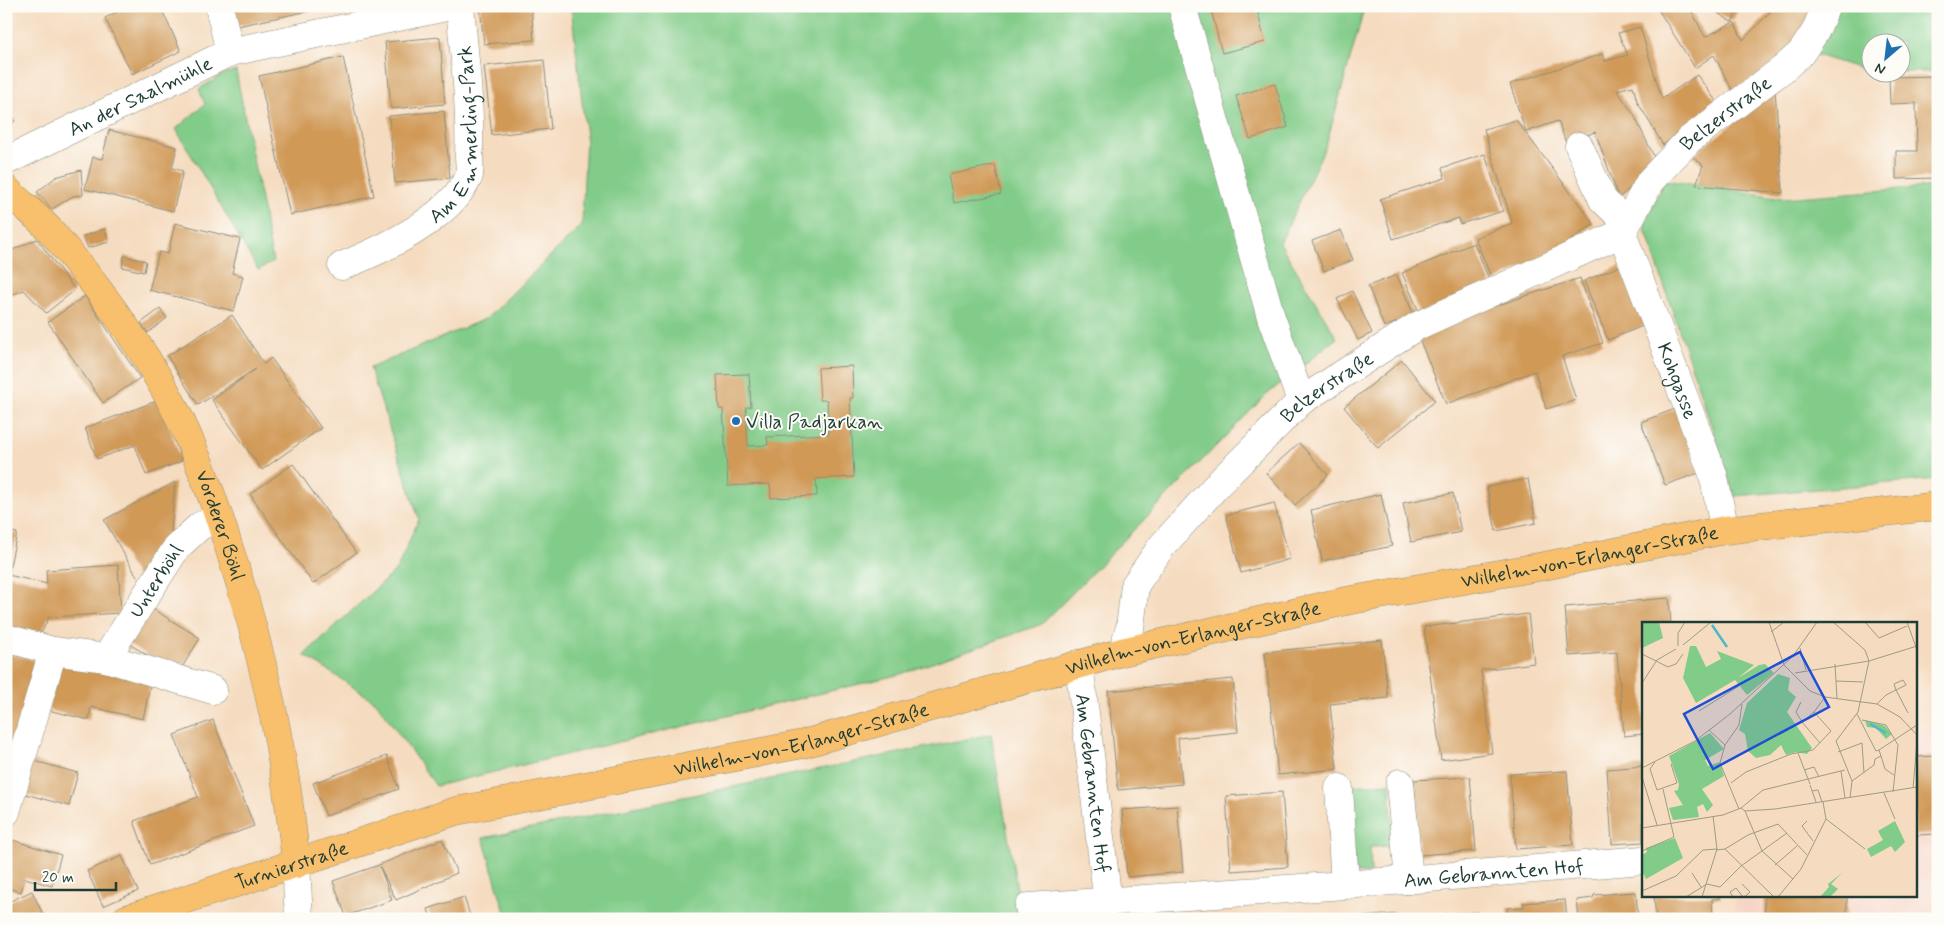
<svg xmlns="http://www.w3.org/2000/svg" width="1944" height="925" viewBox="0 0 1944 925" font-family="Mynerve,sans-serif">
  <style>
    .built { fill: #f6d2c3 }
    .green { fill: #82cc89; stroke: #50845e }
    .building { fill: #d09957 }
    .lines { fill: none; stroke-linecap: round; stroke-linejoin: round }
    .minor-casing { stroke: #8a8c7a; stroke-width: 29 }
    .major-casing { stroke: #8a8c7a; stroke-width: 29 }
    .minor { stroke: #fff; stroke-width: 28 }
    .major { stroke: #f8bf6c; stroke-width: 28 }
    .poi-dot { fill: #1f6fb2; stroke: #fdfcf7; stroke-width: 2 }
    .labels { text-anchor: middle; stroke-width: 4; stroke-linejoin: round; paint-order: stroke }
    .street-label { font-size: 20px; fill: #1f3d34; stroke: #fdfcf7 }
    .poi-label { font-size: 20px; fill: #1f3d34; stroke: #fdfcf7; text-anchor: start }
    .inset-river { fill: none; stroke: #4eb8ca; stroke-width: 2.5 }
    .inset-road { fill: none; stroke: #9f9c87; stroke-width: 1 }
    .view { fill: #1d4ed8; fill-opacity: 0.15; stroke: #1d4ed8; stroke-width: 2.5 }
    .inset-edge { fill: none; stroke: #1f3d34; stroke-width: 2.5 }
  </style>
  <rect width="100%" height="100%" fill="#fdfcf7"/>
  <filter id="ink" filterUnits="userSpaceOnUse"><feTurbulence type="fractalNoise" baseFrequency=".02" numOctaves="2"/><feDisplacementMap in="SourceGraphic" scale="10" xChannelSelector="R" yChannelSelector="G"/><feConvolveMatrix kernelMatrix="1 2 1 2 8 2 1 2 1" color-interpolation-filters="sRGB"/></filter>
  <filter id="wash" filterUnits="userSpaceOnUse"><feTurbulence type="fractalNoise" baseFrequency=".0096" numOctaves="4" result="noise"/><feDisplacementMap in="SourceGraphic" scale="20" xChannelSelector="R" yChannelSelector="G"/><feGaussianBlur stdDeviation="1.12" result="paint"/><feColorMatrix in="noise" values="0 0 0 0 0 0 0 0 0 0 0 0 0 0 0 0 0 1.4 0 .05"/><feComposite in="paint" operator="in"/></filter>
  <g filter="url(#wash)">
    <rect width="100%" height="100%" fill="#f5dbbf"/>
    <!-- built -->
    <path class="built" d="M1938 730V919H1735V896H1915V731Z"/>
    <!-- green -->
    <path class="green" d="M571 6H1365L1326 145 1280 243 1337 338 1265 396 1042 624 901 674 436 786 376 702 304 655 397 569 419 519 370 368 487 318 582 225 586 136Z
      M1837 6H1938V72H1902V42H1872L1871 72 1810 53Z
      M236 71 273 262 258 270 176 129 205 104 199 89 225 73Z
      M1664 180 1784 198 1938 186V479L1735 496 1644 226Z
      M991 734 1022 919H507L483 838Z
      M1390 783 1393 846 1370 847 1371 873H1355L1349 786Z"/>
    <g id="blocks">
      <!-- building -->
      <path class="building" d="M129 6H160L181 51 132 74 105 18Z
        M233 6H328V7L237 26Z
        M480 6H531L534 40 484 44Z
        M1210 6H1256L1265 42 1222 53Z
        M1670 6H1689L1705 37 1734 22 1743 40 1771 11 1758 6H1816L1798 42 1761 75 1732 90 1714 55 1695 68 1659 11Z
        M1711 6H1740L1732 22 1710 8Z
        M1640 27 1662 99 1697 75 1719 105 1663 145 1637 101 1633 86 1617 90 1634 115 1657 163 1619 198 1595 132 1566 143 1558 121 1526 132 1510 84 1602 54 1605 61 1628 55 1618 33Z
        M440 37 445 104 391 109 385 42Z
        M343 57 374 196 290 215 259 76Z
        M544 60 551 129 492 135 484 66Z
        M1938 76V178L1896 179V151H1917L1916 103 1890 104 1889 77Z
        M1275 84 1288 127 1250 139 1236 96Z
        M1775 90 1783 193 1696 185 1703 165 1692 156Z
        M444 111 450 178 395 183 389 116Z
        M6 113 15 120 6 133Z
        M1516 120 1594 224 1560 248 1493 282 1475 238 1512 223 1484 129Z
        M109 130 177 147 172 168 183 171 173 211 85 189 93 157 102 159Z
        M1485 154 1503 211 1460 224 1459 218 1393 239 1380 199 1445 178 1442 168Z
        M995 165 1001 194 954 203 948 175Z
        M81 170 83 195 73 196 52 209 37 192 56 177Z
        M175 223 240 239 232 273 243 276 234 311 149 290 159 252 168 254Z
        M105 229 109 242 88 248 83 236Z
        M1341 230 1353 260 1324 271 1312 241Z
        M6 239 10 251 37 239 75 290 46 313 24 290 6 297Z
        M1474 243 1491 284 1420 314 1402 273Z
        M124 256 146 261 144 272 122 267Z
        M1620 266 1645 325 1608 340 1584 281Z
        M1397 275 1414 316 1384 327 1368 286Z
        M1580 278 1603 343 1562 356 1576 400 1546 409 1535 371 1446 404 1418 336 1456 319Z
        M1352 291 1372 333 1358 340 1337 299Z
        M85 296 140 378 103 403 48 322Z
        M160 309 167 318 148 333 141 323Z
        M232 315 264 364 271 358 321 428 262 470 212 400 256 369 198 405 167 356Z
        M1402 360 1435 401 1378 448 1344 407Z
        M852 366 853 398H850L854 477 816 479 817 496 771 498 770 484 728 486 723 409H719L717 375 749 374 751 407H746L748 446 768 445 767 437 829 434 827 400H820L818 368Z
        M159 400 182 461 146 475 135 445 97 459 85 428Z
        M1675 409 1699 473 1665 485 1641 422Z
        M1299 443 1328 475 1295 505 1266 473Z
        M293 464 356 553 313 584 250 494Z
        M1528 479 1536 523 1496 531 1487 487Z
        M175 482 170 544 139 580 104 520Z
        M1453 493 1461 532 1411 542 1403 503Z
        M1381 494 1392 546 1322 561 1311 510Z
        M1274 503 1290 559 1241 573 1226 515Z
        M6 531 17 533 8 575 47 584 46 570 118 565 121 613 49 617 40 636 6 630Z
        M1669 598 1671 624H1643V734L1624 736 1617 652 1569 656 1565 607Z
        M148 606 200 638 178 674 126 642Z
        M1528 614 1534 663 1481 670 1492 753 1441 760 1424 627Z
        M1382 640 1388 698 1330 704 1337 769 1278 775 1265 652Z
        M6 653 38 661 6 794Z
        M59 661 151 681 143 719 91 707 89 720 48 710Z
        M1233 679 1238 732 1178 738 1182 784 1118 790 1108 691Z
        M213 720 254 826 150 865 134 821 198 797 174 735Z
        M387 756 399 789 326 816 313 783Z
        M1936 756 1938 834 1915 835V757Z
        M27 759 78 773 69 806 18 792Z
        M1643 766V842L1612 844 1607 769Z
        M1567 771 1573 845 1516 849 1510 774Z
        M1470 777 1476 851 1419 855 1414 780Z
        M1282 792 1288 867 1231 871 1226 796Z
        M1177 806 1183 872 1127 877 1122 810Z
        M6 838 61 855 52 886 25 878 21 892 6 888Z
        M442 839 457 873 396 900 380 867 392 900 346 916 333 881 379 865Z
        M122 856 138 891 103 906 87 871Z
        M32 891 45 919H6V903Z
        M1636 892 1638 919H1579L1577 900 1593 898 1594 895Z
        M1654 896H1720L1721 898 1712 899 1713 919H1656Z
        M1764 896H1847V919H1765Z
        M464 897 471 919H431L428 909Z
        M1565 900 1567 919H1508L1507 908 1524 907 1523 903Z
        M1478 912V919H1442L1443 914Z
        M1397 914V919H1360V917Z"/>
    </g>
  </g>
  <g filter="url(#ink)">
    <use href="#blocks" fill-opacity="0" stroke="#8a8c7a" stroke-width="1"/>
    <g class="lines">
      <defs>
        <g id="minor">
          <path d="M1182 6 1271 317 1301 401"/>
          <path d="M230 52 451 6"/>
          <path d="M1579 146 1603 200 1627 223"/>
          <path id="s1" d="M6 161 230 52 219 6"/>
          <path id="s2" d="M1622 233 1713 474 1725 530"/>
          <path id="s3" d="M342 266C384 249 447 220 468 178 471 172 469 162 469 155 471 106 464 55 460 6"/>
          <path d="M6 638 53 651 106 658 213 690"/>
          <path id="s4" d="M1122 652 1130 628 1135 585 1162 546 1219 483 1301 401 1417 326 1622 233 1650 181 1689 140 1783 69 1801 53 1815 32 1826 6"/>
          <path id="s5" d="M106 658 177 547 200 526 219 517"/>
          <path id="s6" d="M1079 664 1108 903"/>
          <path d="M1400 783 1409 880"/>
          <path d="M1339 788 1345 885"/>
          <path d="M6 812 53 651"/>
          <path d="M296 864 299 919"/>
          <path id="s7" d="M1029 907 1345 885 1643 860"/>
        </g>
        <g id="major">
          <path id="s8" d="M6 189C22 205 41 219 55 236 99 288 147 352 177 413 199 458 216 506 231 554 263 654 286 759 296 864"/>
          <path id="s9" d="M126 919 456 811 803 744 1122 652 1346 601 1544 566 1725 530 1938 506"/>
        </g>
      </defs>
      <!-- minor casing -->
      <use href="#minor" class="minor-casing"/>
      <!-- major casing -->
      <use href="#major" class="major-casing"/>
      <!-- minor -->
      <use href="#minor" class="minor"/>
      <!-- major -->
      <use href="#major" class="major"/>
    </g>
  </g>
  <!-- markers -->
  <circle class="poi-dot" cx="736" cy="421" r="5"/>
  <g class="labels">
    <!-- street labels -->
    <g class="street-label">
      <text dy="7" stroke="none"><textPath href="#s1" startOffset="149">An der Saalmühle</textPath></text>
      <text dy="7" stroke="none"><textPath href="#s4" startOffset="841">Belzerstraße</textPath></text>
      <text dy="7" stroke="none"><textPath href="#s3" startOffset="195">Am Emmerling-Park</textPath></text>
      <text dy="7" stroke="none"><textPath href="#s2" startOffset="158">Kohgasse</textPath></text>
      <text dy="7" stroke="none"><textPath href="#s4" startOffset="346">Belzerstraße</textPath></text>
      <text dy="7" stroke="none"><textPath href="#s8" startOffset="404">Vorderer Böhl</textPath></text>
      <text dy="7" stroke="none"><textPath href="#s9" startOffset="1510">Wilhelm-von-Erlanger-Straße</textPath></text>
      <text dy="7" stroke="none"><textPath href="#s5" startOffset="92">Unterböhl</textPath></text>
      <text dy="7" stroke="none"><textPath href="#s9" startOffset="1105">Wilhelm-von-Erlanger-Straße</textPath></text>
      <text dy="7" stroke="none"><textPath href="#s9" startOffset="700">Wilhelm-von-Erlanger-Straße</textPath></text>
      <text dy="7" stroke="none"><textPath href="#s6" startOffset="120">Am Gebrannten Hof</textPath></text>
      <text dy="7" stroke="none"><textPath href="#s9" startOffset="174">Turnierstraße</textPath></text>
      <text dy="7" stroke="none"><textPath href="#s7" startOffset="466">Am Gebrannten Hof</textPath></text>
    </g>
    <!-- poi labels -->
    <g class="poi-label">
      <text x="746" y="428">Villa Padjarkan</text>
    </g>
  </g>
  <!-- overview -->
  <g transform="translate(1642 622)">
    <rect width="275" height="275" fill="#f5dbbf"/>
    <path d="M0 0H17L21 16 0 26ZM48 24H54L64 45 79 37 75 29 112 43 96 56 117 43 123 42 132 51 105 73 93 58 54 81 41 56ZM136 52 148 56 146 68 154 75 145 90 170 126 165 132 154 130 144 133 139 123 128 133 114 136 106 129 103 112 97 108 105 81ZM223 98 243 104 250 112 244 117 234 106 225 105ZM68 111 82 127 63 138 66 144 78 140 82 154 60 167 71 183 65 190 61 182 55 185 57 195 31 198 27 186 41 183 32 169 36 168 37 162 27 134ZM253 199 263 220 253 230 249 224 229 235 225 227 241 218 236 209ZM33 216 41 236 4 257 0 249V233L5 230 4 226ZM200 251 189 262 196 267 188 275H178L187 265 186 262Z" fill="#82cc89"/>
    <path class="inset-river" d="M70 3 85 25M228 102 244 111"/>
    <path class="inset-road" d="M127 0 142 43M191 0 223 28 227 39M223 0 237 16 265 4M265 0 275 28M129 10 142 0M41 23 69 0M36 24V11L43 0M158 26 164 48M0 32 26 45 34 42 41 32M193 42 195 77M142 43 168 69 183 75 235 82 258 95 275 113M153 51 227 39 275 24M194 59 221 60M0 61 15 38 34 27M159 80 154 90 160 100M235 82 244 73 264 63 261 58 252 62 254 68 266 91M57 89 97 64M172 90 160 100 178 121M215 92 234 129 237 128M220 98 244 103 256 123 251 170M67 108 83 123M237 128 275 103M196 130 220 121 222 151M156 131 168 162M239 134 243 147 252 153M13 140 8 147 15 168 35 161 29 142M0 146 53 119 88 92 151 34 175 0M162 148 172 145 177 155M199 149 203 176M0 155 15 203M210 159 194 119 216 90 227 39M210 159 232 143 233 137 239 134 237 128M89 161 104 150 149 132 171 128 189 109 172 90 183 75M168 163 174 180M271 166 275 120M170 169 176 168 180 180M242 171 253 197M208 176 210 159M181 180 184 197M99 186 103 189 133 187 275 165M97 187 78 141 83 123 97 103 100 82M103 189 120 229 151 257M184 197 223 227M165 199 160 204 171 219M0 206 81 193 99 186 121 168 203 148M83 227 106 213 136 202 165 233M74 228 83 227 132 275M0 229 32 215 21 167M133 243 155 224M50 251 59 265M100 262 108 270 102 275M0 269 34 254 61 228 75 227M44 275 65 262 78 265 99 244 145 211M60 275 75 227 71 194M91 275 88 270 94 266 101 275M136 275 159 247 184 197"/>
    <path class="view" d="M158 30 187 85 71 147 42 92Z"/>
    <rect width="275" height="275" class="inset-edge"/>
  </g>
  <!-- margin -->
  <rect width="1944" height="925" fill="none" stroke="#fdfcf7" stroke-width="25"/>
  <!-- north arrow -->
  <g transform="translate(1886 58) rotate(208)"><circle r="24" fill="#fdfcf7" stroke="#a4b0a9"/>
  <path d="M0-4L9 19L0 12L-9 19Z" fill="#1f6fb2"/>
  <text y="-8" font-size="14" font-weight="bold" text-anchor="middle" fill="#1f3d34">N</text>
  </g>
  <!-- scale -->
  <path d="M35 882v8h81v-8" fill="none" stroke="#1f3d34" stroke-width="2.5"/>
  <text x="42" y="882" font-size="15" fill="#1f3d34" stroke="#fdfcf7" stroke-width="4" paint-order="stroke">20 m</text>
</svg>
